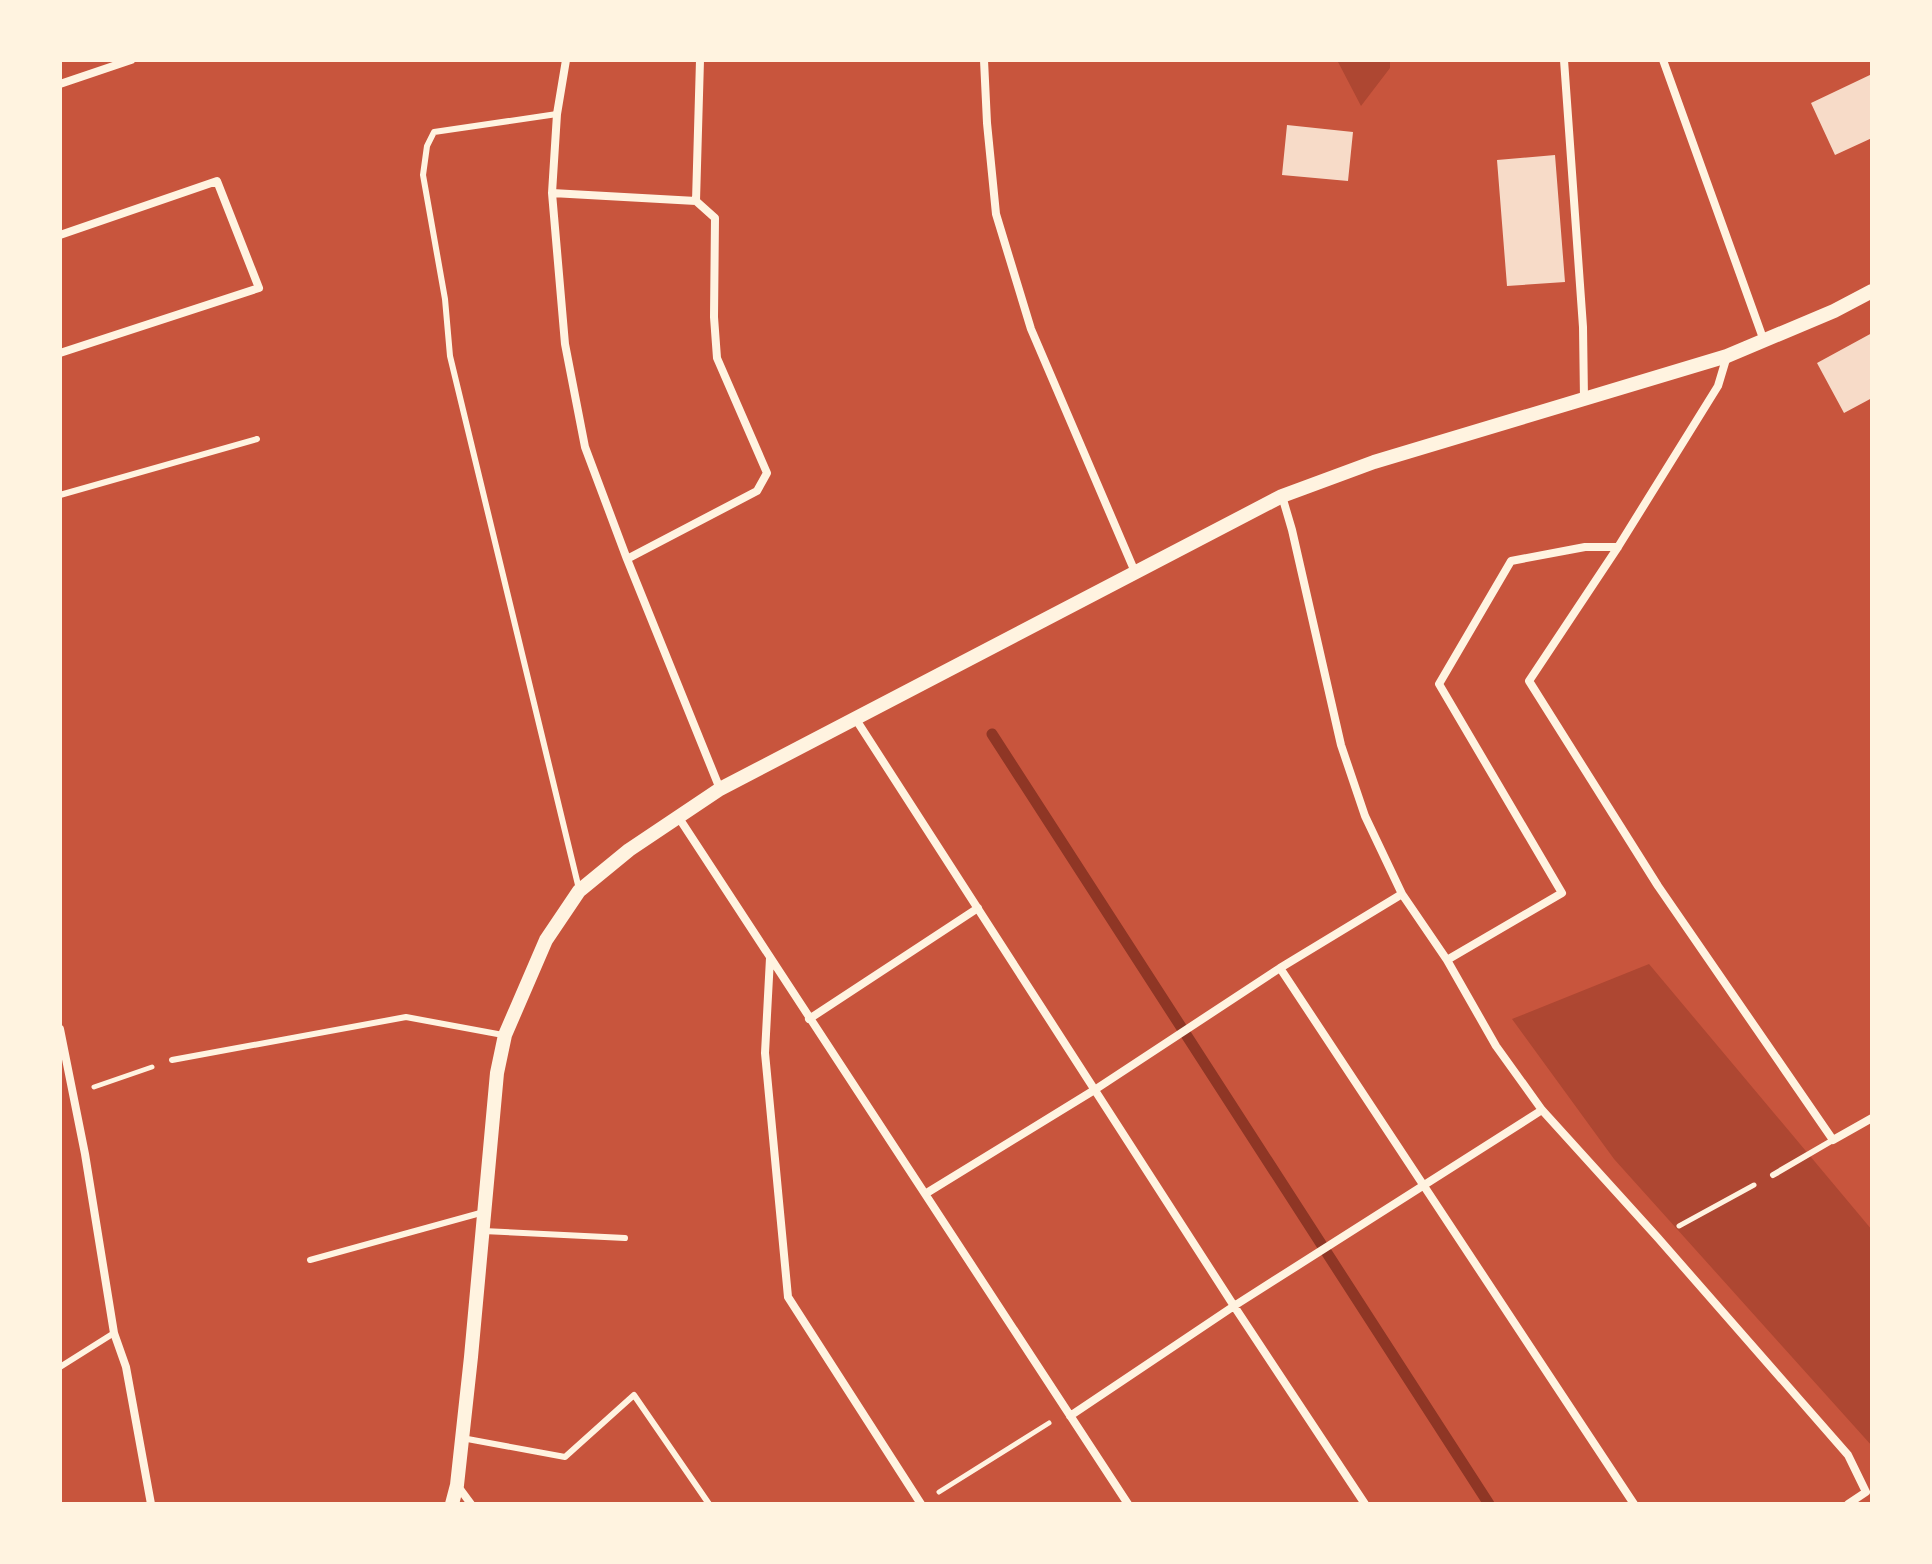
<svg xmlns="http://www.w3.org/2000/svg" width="1932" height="1564" viewBox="0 0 1932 1564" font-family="'Crimson Pro',serif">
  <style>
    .green { fill: #ae4732 }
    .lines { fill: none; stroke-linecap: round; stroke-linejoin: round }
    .stream { stroke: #8f3625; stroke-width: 11 }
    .building { fill: #f7dbc8 }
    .path { stroke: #fff3e0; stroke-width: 5 }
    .service { stroke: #fff3e0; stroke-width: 6 }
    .minor { stroke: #fff3e0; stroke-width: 8 }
    .tertiary { stroke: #fff3e0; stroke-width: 14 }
  </style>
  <rect width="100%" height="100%" fill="#c8553d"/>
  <!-- green -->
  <path class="green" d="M1337 60H1390V68L1361 106Z
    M1649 964 1872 1230V1446L1614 1159 1512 1019Z"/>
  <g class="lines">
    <!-- stream -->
    <path class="stream" d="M992 734 1489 1504"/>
  </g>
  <!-- building -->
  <path class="building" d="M1872 74V138L1835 155 1811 103Z
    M1287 125 1353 132 1348 181 1282 175Z
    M1555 155 1565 282 1507 286 1497 160Z
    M1872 333V398L1844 413 1817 363Z"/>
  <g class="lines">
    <!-- path -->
    <path class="path" d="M94 1087 152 1067
      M1679 1226 1754 1185
      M939 1492 1049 1423"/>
    <!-- service -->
    <path class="service" d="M557 114 434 132 427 146 423 175 445 299 450 356 579 889
      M60 495 257 439
      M172 1060 406 1017 503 1035
      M1773 1175 1833 1140
      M483 1231 625 1238
      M310 1260 484 1212
      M60 1367 114 1333
      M462 1438 565 1457 634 1395 709 1504"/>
    <!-- minor -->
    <path class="minor" d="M566 60 557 114 552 193 565 344 585 447 627 559 720 789
      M984 60 987 123 996 214 1031 329 1135 572
      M1564 60 1583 327 1584 399
      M1663 60 1764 341
      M60 84 131 60
      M552 193 696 201 700 60
      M60 235 217 181 259 288 60 353
      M1727 356 1718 386 1618 547 1529 681 1658 886 1833 1140 1872 1118
      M1282 496 1292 530 1341 745 1365 816 1402 894 1447 960 1496 1046 1542 1110 1658 1238 1848 1455 1866 1492 1848 1504
      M627 559 757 491 767 473 717 358 714 317 715 218 696 201
      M855 718 1234 1306 1365 1504
      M679 818 1128 1504
      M770 958 765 1053 788 1297 921 1504
      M1447 960 1562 893 1439 684 1511 561 1585 547H1618
      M1280 968 1402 894
      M809 1019 978 908
      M60 1029 85 1154 114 1333 126 1367 151 1504
      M925 1194 1096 1089 1280 968 1634 1504
      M1070 1416 1234 1306 1542 1110
      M457 1485 471 1504"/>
    <!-- tertiary -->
    <path class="tertiary" d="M452 1504 457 1485 471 1357 497 1073 505 1035 546 940 579 891 629 850 720 789 1282 496 1374 462 1727 356 1834 311 1872 291"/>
  </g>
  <!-- border -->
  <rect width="1932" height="1564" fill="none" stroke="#fff3e0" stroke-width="124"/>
</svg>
